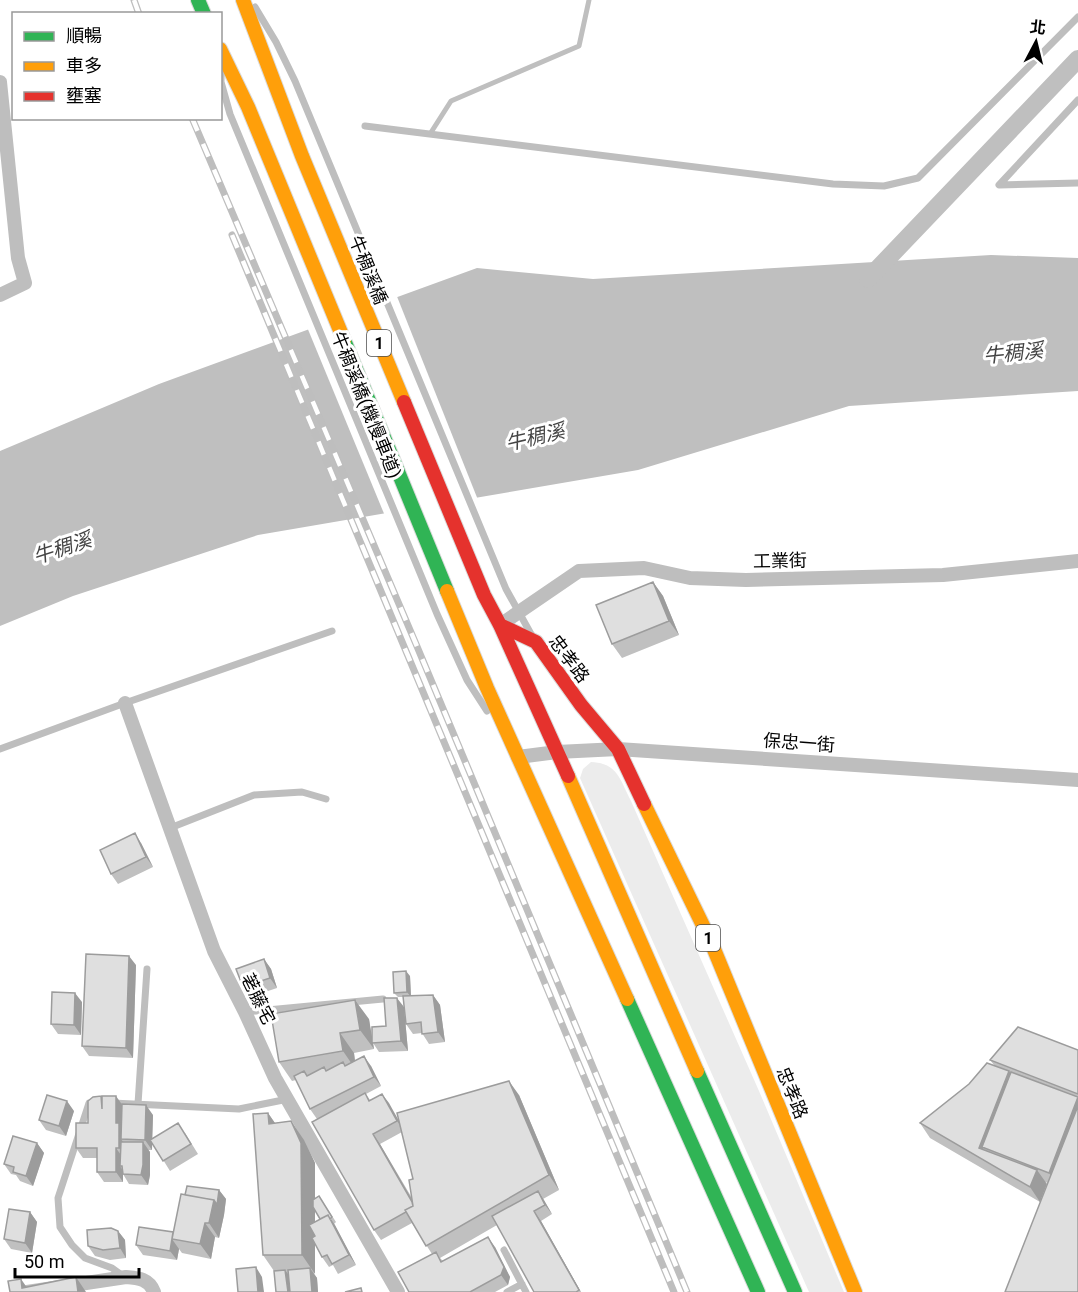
<svg xmlns="http://www.w3.org/2000/svg" width="1078" height="1292" viewBox="0 0 1078 1292" font-family="Roboto,'Noto Sans TC',sans-serif">
  <style>
    .green { fill: #ececec }
    .water { fill: #bfbfbf }
    .pier { fill: #fff }
    .lines { fill: none; stroke-linecap: round; stroke-linejoin: round }
    .stream { stroke: #bfbfbf; stroke-width: 5 }
    .canal { stroke: #bfbfbf; stroke-width: 18 }
    .fast-casing { stroke: #dbdbdb; stroke-width: 16 }
    .slow-casing { stroke: #dbdbdb; stroke-width: 16 }
    .jam-casing { stroke: #dbdbdb; stroke-width: 16 }
    .lane { stroke: #bebebe; stroke-width: 7 }
    .street { stroke: #bebebe; stroke-width: 14 }
    .fast { stroke: #30b455; stroke-width: 14 }
    .slow { stroke: #ff9f0a; stroke-width: 14 }
    .jam { stroke: #e5322d; stroke-width: 14 }
    .rail-casing { stroke: #bebebe; stroke-width: 7 }
    .rail { stroke: #fff; stroke-width: 4.5; stroke-dasharray: 14; stroke-linecap: butt }
    .wall { fill: #c0c0c0; fill-rule: evenodd }
    .shaded-wall { fill: #9c9c9c }
    .building { fill: #dfdfdf; stroke: #9c9c9c; stroke-width: 1.5 }
    .labels { text-anchor: middle; stroke-width: 6; stroke-linejoin: round; paint-order: stroke }
    .shield { fill: #fff; stroke: #4c4c4c; stroke-width: 1.5 }
    .shield-label { font-size: 16px; font-weight: bold; fill: #000 }
    .street-label { font-size: 18px; fill: #000; stroke: #fff }
    .water-label { font-size: 20px; font-style: italic; fill: #444; stroke: #fff }
  </style>
  <rect width="100%" height="100%" fill="#fff"/>
  <!-- green -->
  <path class="green" d="M591 762C618 763 620 780 631 801L759 1091 844 1292H809L580 778 583 769Z"/>
  <!-- water -->
  <path class="water" d="M991 255 1078 258V391L849 406 638 470 258 535 73 596 0 626V451L159 384 477 268 593 279Z"/>
  <!-- pier -->
  <path class="pier" d="M396 294 478 500 385 516 307 327Z"/>
  <g class="lines">
    <!-- stream -->
    <path class="stream" d="M430 134 451 101 579 46 589 0"/>
    <!-- canal -->
    <path class="canal" d="M868 279 1078 59"/>
    <defs>
      <path id="fast" d="M198 0 204 14
        M344 340 447 591
        M627 999 758 1292
        M697 1071 795 1292"/>
      <path id="slow" d="M243 0 302 156 404 402
        M220 49 248 107 344 340
        M447 591 487 688 627 999
        M568 776 697 1071
        M644 804 711 942 855 1292"/>
      <path id="jam" d="M404 402 484 595 500 625 568 776
        M500 625 536 642 581 705 618 749 644 804"/>
    </defs>
    <!-- fast casing -->
    <use href="#fast" class="fast-casing"/>
    <!-- slow casing -->
    <use href="#slow" class="slow-casing"/>
    <!-- jam casing -->
    <use href="#jam" class="jam-casing"/>
    <!-- lane -->
    <path class="lane" d="M255 7 276 42 295 81 506 589 531 634
      M221 66V82L230 114 437 614 467 680 487 711
      M1078 100 999 185 1078 183
      M365 126 833 184 884 186 918 178 1078 17
      M0 749 125 703 332 631
      M170 828 254 795 302 792 326 799
      M245 1012 383 999
      M92 1103H89L58 1198 60 1227 72 1245 85 1258 112 1268 123 1276
      M112 1103 239 1109 288 1099
      M138 1104 147 969
      M504 1250 526 1292
      M507 1292 522 1284"/>
    <!-- street -->
    <path class="street" d="M0 82 18 258 25 283 0 295
      M500 625 579 571 644 568 690 578 746 580 943 575 1078 561
      M125 703 214 951 245 1012 275 1078 398 1292
      M518 757 557 752 618 749 1078 780
      M27 1292 126 1277C139 1278 149 1279 154 1292"/>
    <!-- fast -->
    <use href="#fast" class="fast"/>
    <!-- slow -->
    <use href="#slow" class="slow"/>
    <!-- jam -->
    <use href="#jam" class="jam"/>
    <defs>
      <path id="rail" d="M134 0 139 14
        M192 118 416 644 687 1292
        M232 235 674 1292"/>
    </defs>
    <!-- rail casing -->
    <use href="#rail" class="rail-casing"/>
    <!-- rail -->
    <use href="#rail" class="rail"/>
  </g>
  <!-- wall -->
  <path class="wall" d="M653 582 663 596 679 635 622 658 612 644Z
    M141 843 153 867 118 884 111 874Z
    M264 959 271 969 277 988 250 997 243 987Z
    M136 965 133 1058 89 1056 82 1046Z
    M410 976 411 996 433 995 440 1005 445 1042 429 1044 422 1033 413 1034 406 1024 403 997H398L394 993Z
    M82 1002 81 1035 58 1034 51 1024Z
    M404 1007 408 1051 379 1052 373 1043 374 1049 354 1053 355 1061 371 1066 381 1086 366 1094 370 1100 382 1094 400 1123 519 1095 559 1190 543 1199 552 1214 541 1221 581 1292H535L497 1225 440 1258 443 1261 495 1247 510 1277 508 1285 495 1292H409L432 1254 412 1223 381 1240 374 1230 317 1119 310 1109 296 1080 292 1081 279 1062 369 1019 372 1040ZM402 1132 413 1179 412 1198 380 1144Z
    M1078 1050V1292L1048 1183 1045 1182 1040 1202 930 1138 920 1123 994 1065 990 1060Z
    M101 1096 102 1098 153 1115 152 1138 185 1133 198 1154 170 1171 152 1142V1150H148L150 1152V1175L148 1185 129 1184 123 1174V1182H104L97 1172V1158H83L76 1148Z
    M74 1111 66 1136 46 1130 39 1120Z
    M268 1113 275 1123 291 1121 304 1140 315 1163V1198L319 1196 336 1222 334 1224 356 1265 338 1274 333 1265 329 1267 322 1257 315 1244 314 1274 317 1278 318 1292 274 1271 263 1255ZM315 1210 320 1219 315 1222Z
    M37 1143 44 1153 33 1186 20 1181 16 1175 11 1174 4 1164Z
    M219 1190 226 1199 224 1215 219 1238 215 1237 211 1259 182 1253 179 1249 177 1260 143 1255 136 1245 173 1232 185 1195Z
    M30 1212 37 1222 32 1253 11 1249 4 1239Z
    M118 1231 125 1240 126 1258 110 1260 95 1256 88 1246Z"/>
  <!-- shaded-wall -->
  <path class="shaded-wall" d="M653 582 663 596 679 635 669 621Z
    M135 833 141 843 153 867 146 857Z
    M129 956 136 965 133 1058 126 1048Z
    M264 959 271 969 277 988 270 978Z
    M406 971 410 976 411 997 407 992Z
    M75 993 82 1002 81 1035 74 1025Z
    M433 995 440 1005 445 1042 438 1032Z
    M397 998 404 1007 408 1051 401 1041Z
    M355 1000 369 1019 374 1049 360 1030Z
    M340 1033 354 1053 356 1070 343 1051Z
    M364 1056 371 1066 381 1086 374 1077Z
    M1009 1071 1019 1085 982 1147 990 1159 979 1148Z
    M509 1081 519 1095 559 1190 549 1175Z
    M382 1094 389 1103 404 1130 397 1121Z
    M116 1096 123 1106 121 1139 126 1146V1158L119 1148 116 1123Z
    M1078 1097V1139L1059 1187 1049 1173Z
    M67 1101 74 1111 66 1136 59 1126Z
    M146 1105 153 1115 152 1150 145 1140Z
    M268 1113 281 1132 269 1124Z
    M291 1121 304 1140 315 1163V1274L302 1255Z
    M373 1134 380 1144 422 1217 415 1207Z
    M143 1142 150 1152V1175L148 1185 141 1175Z
    M37 1143 44 1153 33 1186 26 1176Z
    M116 1148 123 1158 120 1166 123 1171V1182L116 1172Z
    M1037 1170 1047 1184 1040 1202 1030 1187Z
    M219 1190 226 1199 224 1215 219 1238 209 1223 214 1200Z
    M538 1191 544 1200 552 1214 545 1205Z
    M534 1211 541 1221 581 1292 579 1290Z
    M30 1212 37 1222 32 1253 25 1243Z
    M328 1215 335 1225 356 1265 349 1255Z
    M205 1223 215 1237 211 1259 200 1244Z
    M118 1231 125 1240 126 1258 120 1248Z
    M488 1237 495 1247 510 1277 508 1285 501 1275Z
    M172 1239 179 1249 177 1260 170 1251Z
    M256 1267 262 1277 264 1292H258Z
    M310 1268 317 1278 318 1292H312Z
    M285 1270 292 1279 293 1292H288Z
    M76 1277 86 1292H78Z
    M21 1279 30 1292 22 1288Z"/>
  <!-- building -->
  <path class="building" d="M653 582 669 621 612 644 596 605Z
    M135 833 146 857 111 874 100 850Z
    M86 954 129 956 126 1048 82 1046Z
    M264 959 270 978 243 987 236 969Z
    M406 971 407 992 394 993 393 972Z
    M52 992 75 993 74 1025 51 1024Z
    M433 995 438 1032 422 1034 421 1022 406 1024 403 996Z
    M384 998H397L401 1041 372 1043V1027L386 1026Z
    M355 1000 360 1030 340 1033 343 1051 279 1062 271 1014Z
    M1018 1027 1078 1050V1094L990 1060Z
    M364 1056 374 1077 310 1109 294 1076 304 1071 307 1076 324 1067 326 1071 343 1062 345 1066Z
    M987 1063 1009 1071 979 1148 1037 1170 1030 1187 920 1123 969 1084Z
    M1011 1072 1078 1097 1049 1173 982 1147Z
    M509 1081 549 1175 426 1246 405 1210 413 1206 409 1180 413 1179 397 1113Z
    M365 1093 369 1101 382 1094 397 1121 373 1134 412 1202 413 1206 405 1210 406 1212 374 1230 312 1122Z
    M47 1095 67 1101 59 1126 39 1120Z
    M101 1096 102 1109V1096H116V1123H119V1148H116V1172H97V1148H76V1123H88V1101L93 1097Z
    M122 1104 146 1105 145 1140 121 1139Z
    M1078 1106V1292H1005Z
    M268 1113 269 1124 291 1121 301 1143 302 1255H263L253 1114Z
    M178 1123 191 1144 163 1161 150 1140Z
    M13 1136 37 1143 26 1176 13 1172 14 1167 4 1164Z
    M121 1142H143V1165L141 1175 123 1174 122 1166H120Z
    M187 1186 219 1190 217 1205 214 1200 185 1195Z
    M538 1191 545 1205 534 1211 579 1290 576 1292H534L492 1216Z
    M181 1194 214 1200 209 1223H205L200 1244 172 1239Z
    M319 1196 332 1217 330 1219 328 1215 320 1219 313 1207V1200Z
    M9 1209 30 1212 25 1243 4 1239Z
    M328 1215 349 1255 332 1264 327 1255 322 1257 312 1238 315 1236 309 1225Z
    M139 1227 173 1232 170 1251 136 1245Z
    M111 1228 118 1231 120 1248 103 1250 88 1246 87 1230Z
    M488 1237 504 1267 501 1275 470 1292H409L398 1272 436 1252 441 1262Z
    M256 1267 258 1292H238L236 1269Z
    M310 1268 312 1292H290L288 1270Z
    M285 1270 288 1292H276L274 1271Z
    M76 1277 78 1292H10L8 1281 21 1279 22 1288Z
    M361 1288 362 1292H345Z"/>
  <g class="labels">
    <!-- shield labels -->
    <g class="shield">
      <rect x="367" y="330" width="24" height="26" rx="4.5"/>
      <rect x="696" y="925" width="24" height="26" rx="4.5"/>
    </g>
    <g class="shield-label">
      <text x="379" y="349">1</text>
      <text x="708" y="944">1</text>
    </g>
    <!-- street labels -->
    <g class="street-label">
      <text transform="translate(368 270) rotate(68)" y="6">牛稠溪橋</text>
      <text transform="translate(366 405) rotate(68)" y="6">牛稠溪橋(機慢車道)</text>
      <text transform="translate(780 561) rotate(-1)" y="6">工業街</text>
      <text transform="translate(569 659) rotate(53)" y="6">忠孝路</text>
      <text transform="translate(799 743) rotate(4)" y="6">保忠一街</text>
      <text transform="translate(258 999) rotate(64)" y="6">荖藤宅</text>
      <text transform="translate(792 1093) rotate(68)" y="6">忠孝路</text>
    </g>
    <!-- water labels -->
    <g class="water-label">
      <text transform="translate(1013 353) rotate(-6)" y="7">牛稠溪</text>
      <text transform="translate(535 437) rotate(-13)" y="7">牛稠溪</text>
      <text transform="translate(62 548) rotate(-18)" y="7">牛稠溪</text>
    </g>
  </g>
  <!-- legend -->
  <rect x="12" y="12" width="210" height="108" fill="#ffffff" stroke="#999999" stroke-width="1.5"/>
  <rect x="24" y="32" width="30" height="9" fill="#30b455" stroke="#999999" stroke-width="1.5"/>
  <text x="66" y="42" font-size="18" fill="#000000">順暢</text>
  <rect x="24" y="62" width="30" height="9" fill="#ff9f0a" stroke="#999999" stroke-width="1.5"/>
  <text x="66" y="72" font-size="18" fill="#000000">車多</text>
  <rect x="24" y="92" width="30" height="9" fill="#e5322d" stroke="#999999" stroke-width="1.5"/>
  <text x="66" y="102" font-size="18" fill="#000000">壅塞</text>
  <!-- north arrow -->
  <g transform="translate(1036 42) rotate(7)" stroke="#ffffff" stroke-width="4.5" paint-order="stroke">
  <path d="M0-4.5L10 22L0 15L-10 22Z" fill="#000000"/>
  <text y="-9" font-size="16" font-weight="bold" text-anchor="middle" fill="#000000">北</text>
  </g>
  <!-- scale -->
  <path d="M15 1268v9h124v-9" fill="none" stroke="#000000" stroke-width="3"/>
  <text x="24" y="1268" font-size="18" fill="#000000" stroke="#ffffff" stroke-width="4.5" paint-order="stroke">50 m</text>
</svg>
